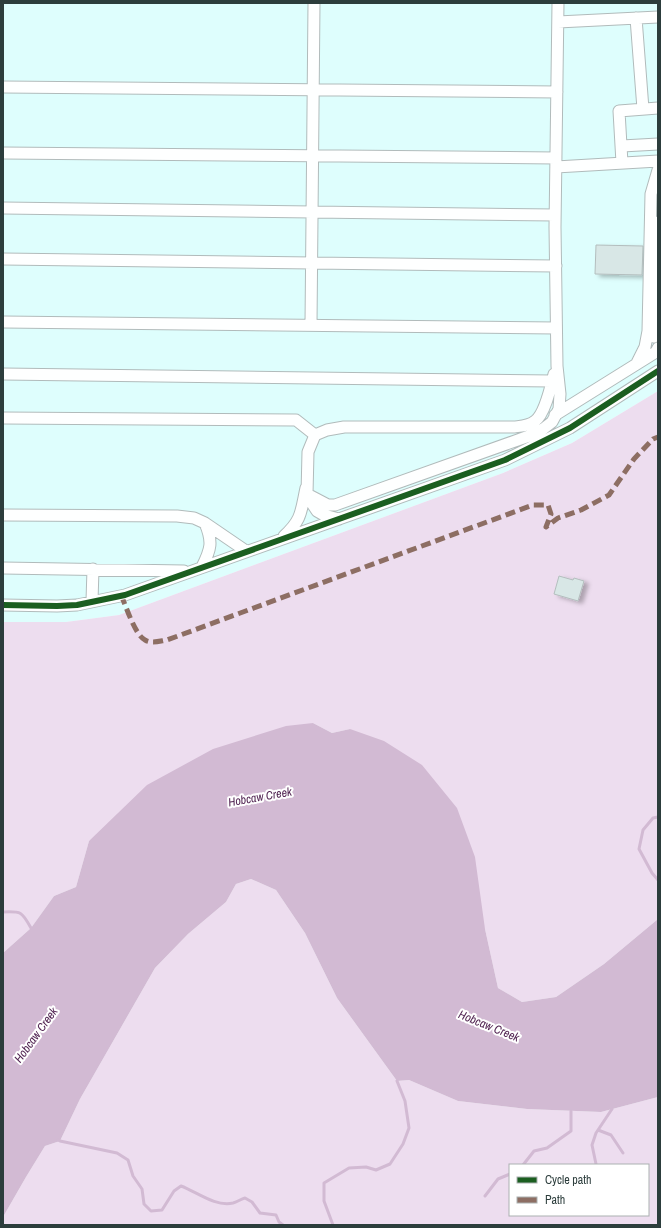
<svg xmlns="http://www.w3.org/2000/svg" width="661" height="1228" viewBox="0 0 661 1228" font-family="'Archivo Narrow',sans-serif">
  <style>
    .built { fill: #defefd }
    .green { fill: #edddef; fill-rule: evenodd }
    .water { fill: #d2bad3 }
    .lines { fill: none; stroke-linecap: round; stroke-linejoin: round }
    .stream { stroke: #d2bad3; stroke-width: 3 }
    .building { fill: #d8e7e6; stroke: #b3bdbd; filter: url(#shadow) }
    .minor-casing { stroke: #b1bbbb; stroke-width: 13 }
    .minor { stroke: #feffff; stroke-width: 11 }
    .quiet { stroke: #8d6e63; stroke-width: 5; stroke-dasharray: 10 5; stroke-linecap: butt }
    .cycleway-casing { stroke: #fff; stroke-width: 8 }
    .cycleway { stroke: #1b5e20; stroke-width: 6 }
    .labels { text-anchor: middle; stroke-width: 4; stroke-linejoin: round; paint-order: stroke }
    .water-label { font-size: 12px; font-style: italic; fill: #522553; stroke: #fff }
  </style>
  <defs>
    <filter id="shadow"><feDropShadow dx="4.5" dy="2.5" stdDeviation="2" flood-color="#0004"/></filter>
  </defs>
  <rect width="100%" height="100%" fill="#f7fcfc"/>
  <!-- built -->
  <path class="built" d="M3 3H658V391L572 443 503 473 119 615 66 622H3Z"/>
  <!-- green -->
  <path class="green" d="M658 391V919L604 964 556 997 522 1002 498 988 485 929 350 729 332 733 313 723 89 841 76 887 54 896 31 928 3 953V622H66L119 615 503 473 572 443ZM559 576 573 580 574 578 584 582 578 601 554 594Z
    M251 879 276 890 305 933 337 998 397 1081 409 1080 458 1101 527 1109 601 1112 658 1097V1225H3V1217L26 1177 45 1146 60 1141 80 1099 155 968 188 934 226 902 236 884ZM510 1165H648V1215H510Z"/>
  <!-- water -->
  <path class="water" d="M313 723 332 733 350 729 384 741 422 765 457 808 475 857 485 929 498 988 522 1002 556 997 604 964 658 919V1097L601 1112 527 1109 458 1101 409 1080 397 1081 337 998 305 933 276 890 251 879 236 884 226 902 188 934 155 968 80 1099 60 1141 45 1146 26 1177 3 1217V953L31 928 54 896 76 887 89 841 147 785 213 749 286 726Z"/>
  <g class="lines">
    <!-- stream -->
    <path class="stream" d="M658 817 653 818 643 830 639 849 652 873 658 880
      M3 912C22 911 22 912 31 928
      M598 1130 611 1135 623 1153
      M58 1140 60 1141 117 1153 128 1160 133 1176 142 1189 144 1204 151 1211 162 1210 174 1191 181 1186C197 1192 215 1207 233 1203 237 1202 241 1199 245 1198L252 1202 260 1213 276 1215 279 1222 283 1225
      M596 1164 592 1145 596 1133 612 1109
      M523 1165 534 1151 547 1148 571 1131V1111
      M485 1196 498 1179 510 1174
      M333 1225 324 1201V1183L349 1168 366 1167 376 1170 390 1164 403 1144 409 1128 405 1101 397 1081"/>
  </g>
  <!-- building -->
  <path class="building" d="M596 245 643 246 642 275 595 274Z
    M559 576 573 580 574 578 584 581 578 601 554 594Z"/>
  <g class="lines">
    <defs>
      <path id="minor" d="M636 18 643 109
        M558 22 658 17
        M3 87 557 92
        M622 146 658 144
        M3 153 556 158
        M622 163 619 111 658 108
        M556 167 658 161
        M3 208 555 215
        M3 259 556 266
        M3 322 556 328
        M311 325 314 3
        M654 337 656 319 658 222
        M637 363 645 347 648 331 651 194 658 170
        M3 374 552 381
        M555 415 656 352 658 348
        M3 418 296 420 315 435
        M307 494 328 505H335L529 436 543 429 552 422 559 409 560 394 557 366 555 227 558 3
        M3 515 177 516 194 518 205 523 246 551
        M339 519 324 515 317 511 311 502 307 494 308 452 315 435 327 430 344 427H514C522 426 529 426 535 421 545 414 551 386 554 374
        M284 536C302 520 301 511 306 488
        M202 567C211 549 213 542 205 523
        M3 568 184 571
        M92 601 93 569
        M3 605 57 606 77 605 125 595 505 460 570 428 658 371"/>
    </defs>
    <!-- minor casing -->
    <use href="#minor" class="minor-casing"/>
    <!-- minor -->
    <use href="#minor" class="minor"/>
    <!-- quiet -->
    <path class="quiet" d="M121 595C126 606 135 635 145 640 152 644 160 641 167 640L533 505H548L551 514 546 527 558 518 581 510 609 495 634 459 653 439 658 437"/>
    <defs>
      <path id="cycleway" d="M3 605 57 606 77 605 125 595 505 460 570 428 658 371"/>
    </defs>
    <!-- cycleway casing -->
    <use href="#cycleway" class="cycleway-casing"/>
    <!-- cycleway -->
    <use href="#cycleway" class="cycleway"/>
  </g>
  <g class="labels">
    <!-- water labels -->
    <g class="water-label">
      <text transform="translate(260 797) rotate(-10)" y="4">Hobcaw Creek</text>
      <text transform="translate(489 1026) rotate(22)" y="4">Hobcaw Creek</text>
      <text transform="translate(36 1035) rotate(-54)" y="4">Hobcaw Creek</text>
    </g>
  </g>
  <!-- border -->
  <rect width="661" height="1228" fill="none" stroke="#2c3d3c" stroke-width="8"/>
  <!-- legend -->
  <rect x="509" y="1164" width="140" height="52" fill="#ffffff" stroke="#abb1b1"/>
  <rect x="517" y="1177" width="20" height="6" fill="#1b5e20" stroke="#abb1b1"/>
  <text x="545" y="1184" font-size="12" fill="#2c3d3c">Cycle path</text>
  <rect x="517" y="1197" width="20" height="6" fill="#8d6e63" stroke="#abb1b1"/>
  <text x="545" y="1204" font-size="12" fill="#2c3d3c">Path</text>
</svg>
